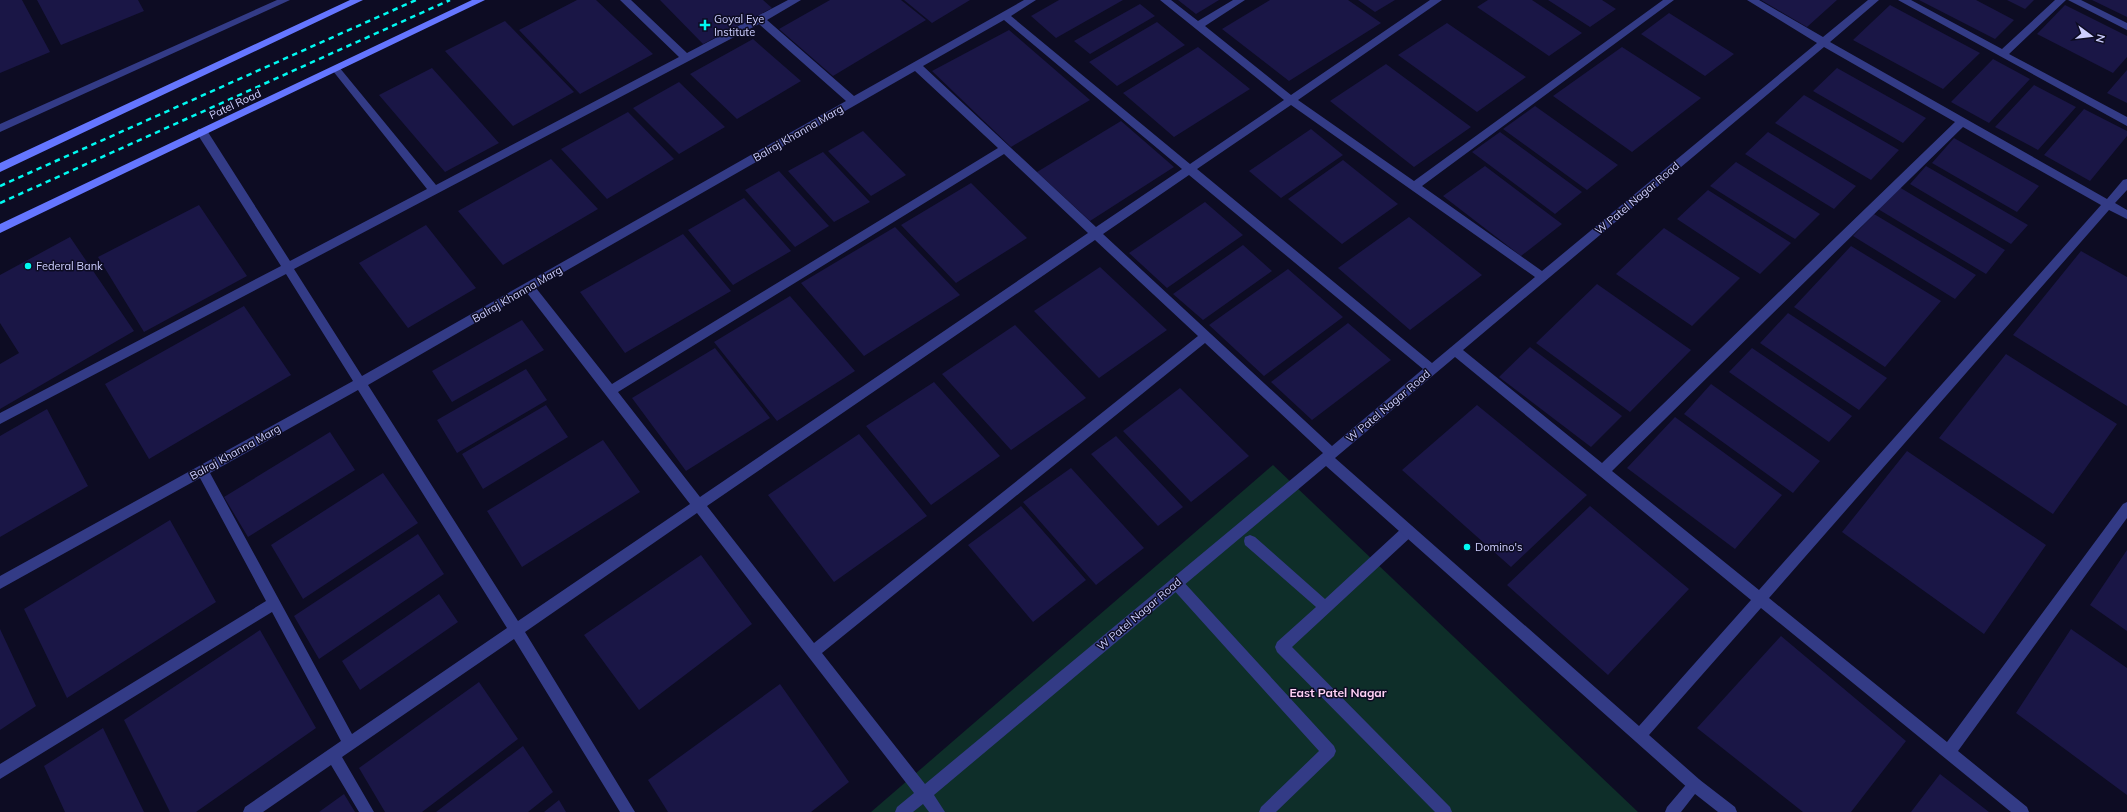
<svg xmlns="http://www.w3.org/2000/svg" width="2127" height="812" viewBox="0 0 2127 812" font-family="Mulish,sans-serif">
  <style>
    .green { fill: #0e2e29 }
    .building { fill: #1a1646 }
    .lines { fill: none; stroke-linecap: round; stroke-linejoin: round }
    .lane { fill: #333b86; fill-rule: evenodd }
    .street { fill: #333b86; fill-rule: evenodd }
    .secondary { fill: #6576ff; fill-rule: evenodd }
    .rail { stroke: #00f9f1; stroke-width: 2.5; stroke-dasharray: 5.5 4.5; stroke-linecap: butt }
    .poi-dot { fill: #00f9f1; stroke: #0d0c23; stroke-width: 1.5 }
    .labels { text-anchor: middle; stroke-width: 3; stroke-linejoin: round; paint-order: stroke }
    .poi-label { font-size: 11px; fill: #cecfff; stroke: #0d0c23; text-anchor: start }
    .street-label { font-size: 11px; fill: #cecfff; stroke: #0d0c23 }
    .neighbourhood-label { font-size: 12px; font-weight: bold; fill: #ffd0f4; stroke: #0d0c23 }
  </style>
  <rect width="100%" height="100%" fill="#0d0c23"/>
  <!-- green -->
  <path class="green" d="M1273 465 1638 812H871Z"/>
  <!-- building -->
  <path class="building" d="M0 0H22L50 52 0 73Z
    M37 0H138L144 11 61 45Z
    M577 0H596L653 54 580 94 519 30Z
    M660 0H763L772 8 703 44Z
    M830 0H901L926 20 833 76 779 29Z
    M904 0H970L932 23Z
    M1059 0H1123L1056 38 1031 16Z
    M1178 0H1219L1196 14Z
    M1270 0H1348L1381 23 1289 81 1222 29Z
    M1358 0H1395L1375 12Z
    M1488 0H1532L1582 33 1549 56 1477 7Z
    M1548 0H1602L1616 9 1590 27Z
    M1761 0H1837L1807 27Z
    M1919 0H1976L2014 20 1995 39Z
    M2007 0H2034L2025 9Z
    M2092 0H2127V17Z
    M1140 4 1155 16 1090 54 1074 41Z
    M1890 5 1980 53 1943 89 1853 40Z
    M2065 5 2127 36V57L2113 73 2037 34Z
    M1669 13 1734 54 1705 76 1641 34Z
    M505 21 574 92 513 126 445 51Z
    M1157 22 1185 45 1117 86 1089 62Z
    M1447 23 1526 77 1477 112 1398 55Z
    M1009 30 1090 100 1011 147 932 71Z
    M753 39 801 81 737 119 690 74Z
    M1198 47 1250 89 1174 137 1123 93Z
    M1622 47 1701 98 1632 152 1553 96Z
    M1993 59 2030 79 1989 123 1951 102Z
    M1386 64 1471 127 1414 167 1330 101Z
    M432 68 499 143 445 172 379 95Z
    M1837 68 1926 118 1903 143 1813 91Z
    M2127 70V103L2107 93Z
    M679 82 725 127 679 154 633 108Z
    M2034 85 2076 107 2038 150 1995 127Z
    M1804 95 1899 150 1871 180 1775 123Z
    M1535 106 1618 165 1587 190 1503 129Z
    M2084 109 2127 131V136L2090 181 2044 155Z
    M628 112 674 159 607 199 561 149Z
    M1121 121 1174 167 1090 221 1037 172Z
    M1311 129 1343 155 1281 198 1249 171Z
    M863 131 906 175 871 196 828 151Z
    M1500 132 1582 192 1555 214 1472 152Z
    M1768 132 1856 186 1834 209 1745 154Z
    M1954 138 2039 186 2017 212 1932 163Z
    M823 152 870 202 834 222 788 171Z
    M551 159 598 209 503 265 458 211Z
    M1343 160 1398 204 1342 244 1288 199Z
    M1736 162 1820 214 1795 239 1710 186Z
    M1485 166 1562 224 1521 256 1443 196Z
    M1926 166 2028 225 2011 244 1910 184Z
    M779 171 829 226 795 247 745 190Z
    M971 183 1027 238 956 283 901 225Z
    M1899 187 2005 250 1986 274 1878 209Z
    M1708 190 1791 243 1760 274 1677 219Z
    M744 198 791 251 733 285 688 230Z
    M1205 202 1243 235 1167 288 1129 253Z
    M199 205 247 276 144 332 98 257Z
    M1874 214 1976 275 1955 299 1853 236Z
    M1409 217 1482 275 1410 330 1338 268Z
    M426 225 476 288 408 328 359 263Z
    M895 227 960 295 864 356 801 283Z
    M1664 228 1740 278 1692 326 1616 274Z
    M683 234 731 291 625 353 580 292Z
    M70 237 134 331 0 409V364L19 353 0 323V275Z
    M1243 245 1272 271 1203 320 1173 294Z
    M1851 246 1941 301 1885 367 1794 307Z
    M2081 251 2127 277V406L2013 335Z
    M1100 267 1167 330 1099 378 1034 311Z
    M1288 269 1343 317 1264 376 1209 325Z
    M1597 284 1691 350 1630 412 1536 343Z
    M790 296 855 371 777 421 714 342Z
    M244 306 291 375 149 459 105 384Z
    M1788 313 1887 378 1859 410 1760 343Z
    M522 320 544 350 452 402 432 371Z
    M1348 323 1391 360 1312 420 1271 382Z
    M1015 325 1086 398 1011 450 942 374Z
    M1530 347 1622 416 1591 447 1499 377Z
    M715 348 770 418 686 471 632 398Z
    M1752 348 1852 416 1829 442 1729 372Z
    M2006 354 2117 424 2053 514 1939 438Z
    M526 369 547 400 457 453 437 420Z
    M934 382 1000 456 931 505 866 426Z
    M1711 384 1820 461 1793 493 1684 414Z
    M1180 388 1249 456 1191 502 1123 431Z
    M546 405 568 437 483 489 462 454Z
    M1477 405 1587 495 1511 567 1402 470Z
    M47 409 88 486 0 537V436Z
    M1675 417 1782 495 1735 549 1627 468Z
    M330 432 355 470 248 537 224 497Z
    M859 434 927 516 834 582 768 495Z
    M1116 436 1183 507 1158 526 1091 454Z
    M603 440 640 492 522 567 487 511Z
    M1907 451 2046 545 1984 634 1842 532Z
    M1071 468 1144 548 1096 585 1023 502Z
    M383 473 418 523 303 599 271 545Z
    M1021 506 1086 580 1033 622 968 545Z
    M1590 506 1689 589 1608 675 1507 585Z
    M170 520 216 602 67 698 24 609Z
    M418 534 444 574 319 659 294 616Z
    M2127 550V631L2090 605Z
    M701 555 752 624 639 710 584 635Z
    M439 594 458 622 360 690 342 661Z
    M0 629 36 706 0 730Z
    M2071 629 2127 668V795L2016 713Z
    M260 630 316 728 196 812H170L124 720Z
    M1781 636 1906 741 1851 812H1803L1697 728Z
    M479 682 518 739 422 812H385L359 768Z
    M780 684 849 782 811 812H668L648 780Z
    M103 728 144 812H65L44 766Z
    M523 746 553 792 528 812H436Z
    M1940 774 1989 812H1911Z
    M344 794 355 812H319Z
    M559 800 566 812H544Z"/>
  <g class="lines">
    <!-- lane -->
    <path class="lane" d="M1408 525 1413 527 1414 531 1413 535 1292 647 1450 807 1452 812H1435L1277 652 1275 647 1277 642 1316 607 1245 545 1244 541 1245 537 1250 535 1255 537 1325 599 1403 527Z
      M1176 577 1181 579 1334 746 1336 751 1334 756 1276 812H1259L1261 807 1319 751 1171 587 1169 583 1171 579Z
      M1695 778 1700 780 1702 785 1681 812H1665L1667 807 1690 780Z"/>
    <!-- street -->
    <path class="street" d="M277 0H290L0 132V124Z
      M620 0H631L687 53 788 0H801L767 20 854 96 1024 0H1036L1011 16 1190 164 1284 100 1160 0H1171L1198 21 1233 0H1245L1205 26 1291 95 1430 0H1442L1298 100 1414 181 1663 0H1674L1422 186 1542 271 1817 43 1747 0H1759L1823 37 1868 0H1879L1830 42 2107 199 2123 180 2127 179V190L2115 203 2127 210V219L2109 210 1769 598 1947 742 2123 504 2127 502V518L1958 751 2027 807 2029 812H2011L1761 608 1649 735 1700 780 1735 807 1737 812H1718L1690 790 1326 466 934 795 945 812H929L923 804 913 812H895L897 807 914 793 697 513 525 632 635 812H620L514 639 342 757 374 812H359L331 765 263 812H243L245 807 341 741 272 612 0 779V764L266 601 200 478 0 589V576L353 381 286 274 0 424V413L281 266 198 135 197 132 198 129H206L290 261 427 189 333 71V67H339L436 185 679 57ZM1004 20 1182 169 1096 227 923 66ZM759 24 846 101 362 376 294 269ZM1824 47 1955 122 1602 463 1463 350ZM915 71 998 148 612 384 536 288ZM1291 105 1535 277 1432 363 1197 169ZM1963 127 2101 205 1759 590 1612 471ZM1004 154 1088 233 700 497 618 392ZM1189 175 1423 369 1332 446 1103 234ZM1095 240 1198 336 814 643 707 506ZM527 293 690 504 518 621 368 385ZM1205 343 1323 453 925 784 822 653ZM1455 357 1751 600 1639 726 1335 458ZM358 390 507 628 352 734 210 473Z
      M1898 0H1911L2002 49 2055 0H2066L2009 54 2127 117V126Z
      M2068 0H2081L2127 23V30Z"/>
    <!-- secondary -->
    <path class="secondary" d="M350 0H363L0 172V163Z
      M472 0H485L0 233V224Z"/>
    <!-- rail -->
    <path class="rail" d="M0 186 416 0
      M0 203 450 0"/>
  </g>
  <!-- markers -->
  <g class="poi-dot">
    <path d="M703 19h4v4h4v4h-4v4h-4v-4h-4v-4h4z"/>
    <circle cx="28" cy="266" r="4"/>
    <circle cx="1467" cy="547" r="4"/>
  </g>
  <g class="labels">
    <!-- poi labels -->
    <g class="poi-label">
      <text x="714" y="23">Goyal Eye<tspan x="714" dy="13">Institute</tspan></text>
      <text x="36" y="270">Federal Bank</text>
      <text x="1475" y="551">Domino's</text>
    </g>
    <!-- street labels -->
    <g class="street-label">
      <text transform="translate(235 104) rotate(-25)" y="4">Patel Road</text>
      <text transform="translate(798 133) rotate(-30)" y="4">Balraj Khanna Marg</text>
      <text transform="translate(1637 198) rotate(-40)" y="4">W Patel Nagar Road</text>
      <text transform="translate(517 294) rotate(-30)" y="4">Balraj Khanna Marg</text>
      <text transform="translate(1388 406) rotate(-40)" y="4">W Patel Nagar Road</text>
      <text transform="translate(235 452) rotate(-29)" y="4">Balraj Khanna Marg</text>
      <text transform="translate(1139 614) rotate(-40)" y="4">W Patel Nagar Road</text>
    </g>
    <!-- neighbourhood labels -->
    <g class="neighbourhood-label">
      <text x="1338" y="697">East Patel Nagar</text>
    </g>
  </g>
  <!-- north arrow -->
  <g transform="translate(2091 36) rotate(105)" stroke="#0d0c23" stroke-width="3" paint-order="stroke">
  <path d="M0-3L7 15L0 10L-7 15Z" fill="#cecfff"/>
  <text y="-6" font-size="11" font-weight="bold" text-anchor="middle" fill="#cecfff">N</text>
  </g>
</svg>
